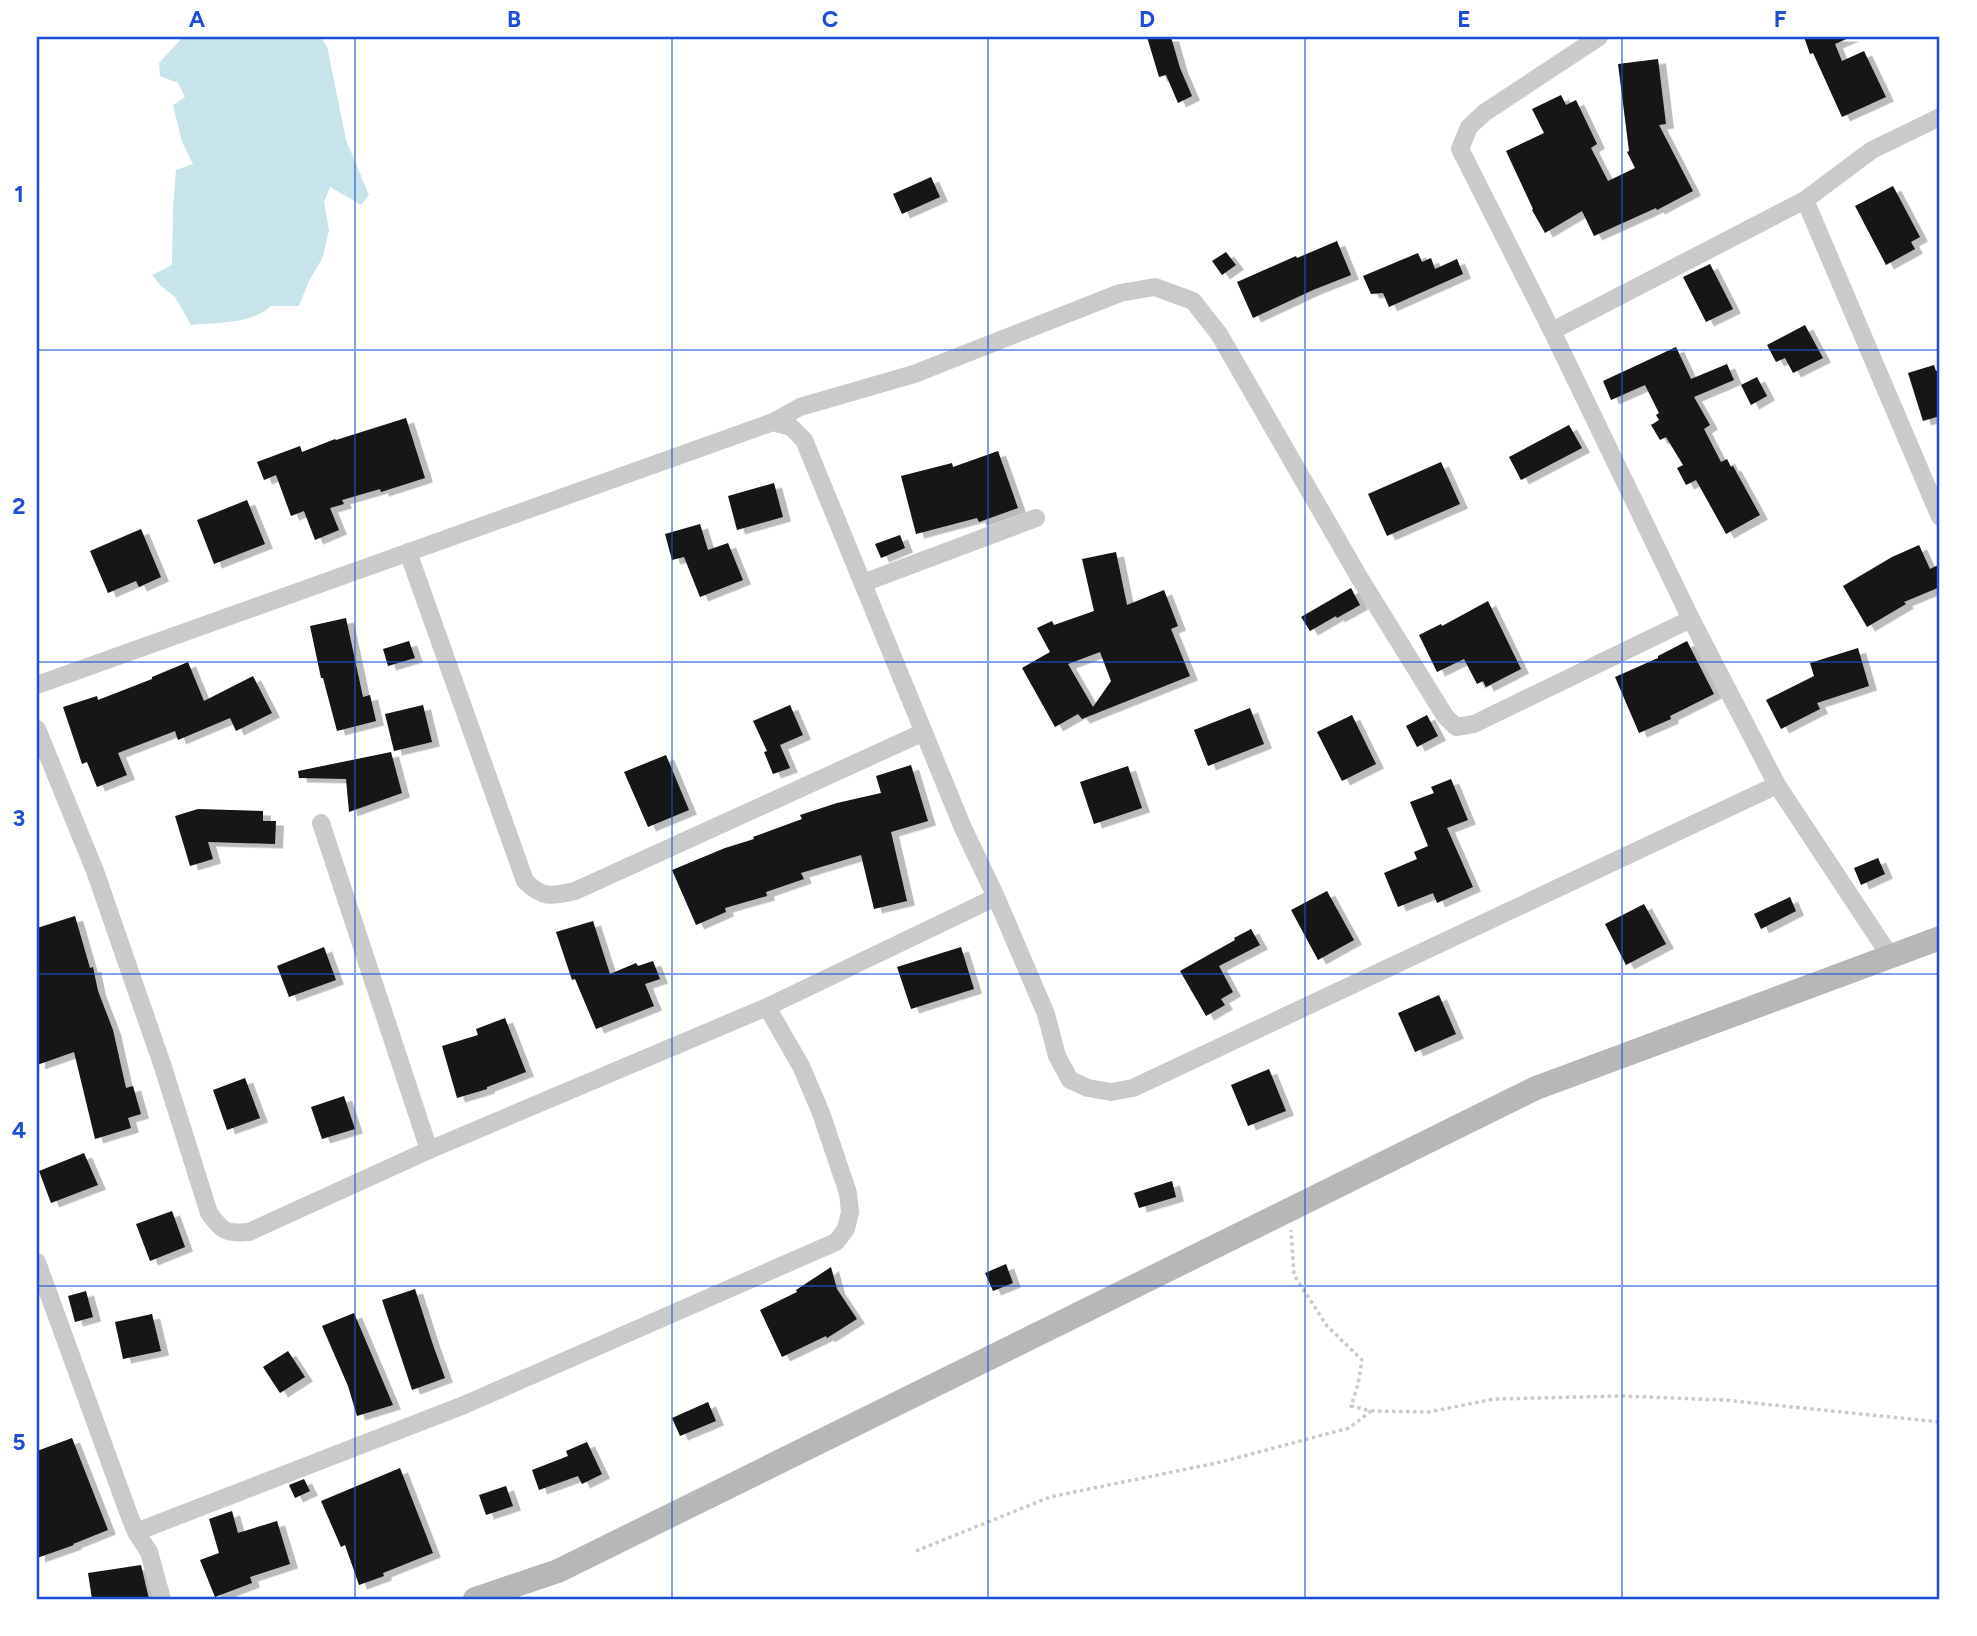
<svg xmlns="http://www.w3.org/2000/svg" width="1977" height="1636" viewBox="0 0 1977 1636" font-family="Figtree,sans-serif">
  <style>
    .water { fill: #c8e3e9 }
    .building { fill: #141414; fill-rule: evenodd; filter: url(#shadow) }
    .lines { fill: none; stroke-linecap: round; stroke-linejoin: round }
    .path { stroke: #cacaca; stroke-width: 3.5; stroke-dasharray: 3.5 3.5; stroke-linecap: butt }
    .street { stroke: #cacaca; stroke-width: 18 }
    .secondary { stroke: #b7b7b7; stroke-width: 24 }
    .grid { fill: none; stroke: #1d4ed8; stroke-width: 2; stroke-opacity: 0.55 }
    .neatline { fill: none; stroke: #1d4ed8; stroke-width: 2.5 }
    .grid-label { font-size: 23px; text-anchor: middle; font-weight: bold; fill: #1d4ed8 }
  </style>
  <defs>
    <filter id="shadow"><feDropShadow dx="8" dy="4.5" stdDeviation="0" flood-color="#0004"/></filter>
  </defs>
  <rect width="100%" height="100%" fill="#fff"/>
  <!-- water -->
  <path class="water" d="M183 37H320L327 46 346 140 369 195 361 205 330 187 324 202 329 230 323 257 309 281 299 306H271C250 325 218 322 191 325L175 297 161 286 152 275 172 265 173 210 176 170 193 164 182 142 173 105 185 97 178 83 160 76 159 63Z"/>
  <!-- building -->
  <path class="building" d="M1147 37H1171L1180 68 1192 96 1178 103 1166 75 1159 77Z
    M1804 37H1851L1835 44 1842 61 1864 51 1886 97 1842 117 1813 53 1810 54Z
    M1658 59 1666 124 1659 125 1693 191 1657 210 1656 208 1594 236 1582 211 1545 233 1532 210 1533 209 1506 151 1544 133 1532 109 1561 95 1566 105 1576 100 1597 144 1591 148 1608 181 1635 168 1627 152 1629 151 1618 64Z
    M931 177 940 197 902 214 893 194Z
    M1893 186 1920 237 1911 242 1915 249 1886 265 1855 206Z
    M1337 241 1351 275 1313 290 1253 318 1237 282 1296 256 1297 258Z
    M1226 252 1236 265 1222 275 1212 261Z
    M1418 253 1422 262 1431 258 1435 269 1457 259 1463 274 1389 307 1383 293 1371 294 1363 276Z
    M1710 264 1733 309 1706 322 1683 277Z
    M1805 325 1823 358 1793 373 1785 358 1776 362 1767 345Z
    M1676 347 1691 379 1727 364 1734 380 1694 397 1710 425 1704 429 1721 462 1727 459 1731 467 1733 466 1760 515 1726 534 1696 480 1686 485 1677 468 1683 465 1666 437 1660 440 1651 425 1659 420 1656 415 1659 413 1645 385 1611 400 1603 381Z
    M1934 365 1936 371 1940 370V416L1923 421 1908 373Z
    M1757 377 1767 396 1751 405 1741 385Z
    M406 418 425 478 381 492 380 489 342 500 344 504 330 508 339 530 315 540 304 511 291 516 276 475 264 480 257 462 300 446 302 452 335 439 336 440Z
    M1569 425 1582 448 1521 480 1509 457Z
    M998 451 1018 508 979 522 977 518 916 534 901 476 952 463 953 467Z
    M1441 462 1460 504 1387 536 1368 494Z
    M774 483 783 517 737 530 728 496Z
    M247 500 265 544 214 564 197 520Z
    M700 524 708 550 728 543 743 580 700 597 684 557 672 560 665 534Z
    M141 529 161 577 139 587 136 581 108 593 90 551Z
    M900 535 905 548 881 558 875 544Z
    M1919 545 1930 569 1940 564V587L1904 602 1906 604 1867 627 1843 586 1892 557Z
    M1116 552 1127 605 1164 590 1178 626 1171 629 1190 676 1082 719 1078 714 1055 727 1022 668 1050 652 1037 628 1052 621 1054 625 1094 611 1082 559ZM1100 652 1111 681 1093 707 1068 664Z
    M1351 588 1360 605 1337 618 1336 616 1310 631 1301 617Z
    M1488 601 1521 669 1486 687 1483 681 1477 684 1464 659 1437 672 1419 635 1441 624 1442 626Z
    M346 618 363 697 370 695 376 721 337 731 323 678H321L310 626Z
    M409 641 415 658 388 666 383 649Z
    M1687 641 1714 694 1670 716 1671 719 1639 733 1615 677 1658 658V656Z
    M1858 648 1869 686 1817 703 1820 709 1781 729 1766 700 1814 676 1810 663Z
    M188 662 204 701 253 676 272 713 236 731 230 718 178 740 175 731 118 753 127 775 97 787 87 762 82 764 63 707 97 696 98 700 152 679V677Z
    M423 705 432 742 394 751 385 714Z
    M790 705 803 735 780 745 790 768 773 774 764 752 767 751 753 721Z
    M1250 708 1264 744 1208 766 1194 730Z
    M1352 715 1376 764 1342 781 1317 732Z
    M1427 715 1438 736 1417 747 1406 726Z
    M391 752 402 793 349 812 346 779 299 778 298 771Z
    M666 755 689 810 648 827 624 772Z
    M911 765 928 821 891 832 907 901 874 909 861 855 801 873 804 879 766 892 767 896 725 908 726 912 696 925 672 870 725 848 754 839 753 837 802 819 800 815 837 803 881 793 876 776Z
    M1128 766 1142 808 1094 824 1080 782Z
    M1451 779 1468 820 1447 828 1473 887 1437 903 1433 893 1398 907 1384 873 1417 859 1414 852 1428 846 1410 802 1434 793 1431 787Z
    M198 809 263 811V821H276L275 844 208 842 213 859 190 866 175 816Z
    M1878 858 1885 874 1861 885 1854 868Z
    M1327 891 1354 940 1318 960 1291 910Z
    M1790 897 1796 911 1761 929 1754 914Z
    M1644 904 1666 944 1626 965 1605 924Z
    M75 916 90 968 93 967 98 991 113 1030 126 1088 133 1086 141 1114 128 1118 131 1128 95 1139 74 1052 37 1065V928Z
    M593 921 610 974 636 963 638 966 653 961 660 979 645 984 654 1006 596 1029 575 979 572 980 556 932Z
    M1251 929 1260 945 1219 966 1233 992 1221 999 1225 1005 1206 1016 1180 971 1235 940 1234 938Z
    M324 947 336 980 289 997 277 966Z
    M961 947 974 989 911 1009 897 967Z
    M1439 995 1456 1034 1415 1052 1398 1013Z
    M505 1018 526 1072 487 1087V1089L457 1098 442 1046 478 1035 476 1029Z
    M1269 1069 1286 1111 1248 1126 1231 1085Z
    M245 1078 260 1118 227 1130 213 1090Z
    M344 1096 355 1129 322 1139 311 1107Z
    M84 1153 98 1185 51 1203 39 1171Z
    M1172 1181 1176 1197 1139 1208 1134 1193Z
    M172 1211 185 1247 150 1261 136 1224Z
    M1006 1264 1013 1283 993 1291 985 1273Z
    M831 1267 837 1289 857 1319 827 1338 826 1336 782 1357 760 1310 797 1292 796 1290Z
    M415 1289 433 1345 445 1378 412 1390 382 1300Z
    M86 1291 93 1317 75 1322 68 1296Z
    M354 1313 393 1405 357 1416 348 1386 322 1326Z
    M152 1314 161 1351 123 1359 115 1322Z
    M288 1351 305 1377 280 1393 263 1367Z
    M708 1402 716 1421 680 1436 672 1418Z
    M72 1438 108 1530 73 1544 74 1545 37 1558V1451Z
    M587 1442 602 1474 582 1484 578 1476 539 1490 532 1470 568 1456 566 1451Z
    M400 1468 433 1553 383 1573 384 1576 359 1585 345 1545 341 1547 321 1501Z
    M304 1479 310 1491 295 1498 289 1485Z
    M506 1486 513 1506 486 1515 479 1495Z
    M232 1511 238 1533 277 1521 290 1564 250 1577 252 1583 215 1597 200 1560 219 1553 209 1519Z
    M141 1565 149 1599H92L88 1573Z"/>
  <g class="lines">
    <!-- path -->
    <path class="path" d="M1371 1411 1429 1412 1494 1399 1621 1396 1724 1400 1940 1422
      M916 1551 1050 1497 1221 1462 1349 1428 1371 1411 1351 1406 1358 1385 1362 1360 1327 1326 1294 1275 1291 1230"/>
    <!-- street -->
    <path class="street" d="M1599 37 1484 113 1469 127 1460 149 1552 331 1691 619 1777 785 1890 956
      M1805 200 1940 517
      M1552 331 1805 200 1872 150 1940 117
      M773 422 800 407 914 374 1120 293 1155 287 1193 301 1219 334 1359 577 1445 716 1456 727 1474 724 1691 619
      M408 552 525 881C543 899 552 896 575 891L924 732
      M863 583 1036 518
      M37 685 773 422 791 427 804 440 963 828 996 897 1046 1014 1057 1056 1070 1080 1088 1088 1111 1092 1133 1088 1777 785
      M37 729 95 871 162 1064 209 1213C222 1231 226 1234 249 1232L429 1150 767 1007 996 897
      M321 823 429 1150
      M37 1262 128 1512 136 1532 149 1552 162 1599
      M136 1532 464 1405 836 1242 846 1229 850 1212 848 1193 821 1113 801 1066 767 1007"/>
    <!-- secondary -->
    <path class="secondary" d="M475 1599 558 1571 1536 1088 1940 938"/>
  </g>
  <!-- grid -->
  <path class="grid" d="M355 37V1599M672 37V1599M988 37V1599M1305 37V1599M1622 37V1599M37 350H1940M37 662H1940M37 974H1940M37 1286H1940"/>
  <!-- border -->
  <rect width="1977" height="1636" fill="none" stroke="#ffffff" stroke-width="77"/>
  <rect x="38" y="38" width="1900" height="1560" class="neatline"/>
  <g class="grid-label">
    <text x="197" y="27">A</text>
    <text x="514" y="27">B</text>
    <text x="830" y="27">C</text>
    <text x="1147" y="27">D</text>
    <text x="1464" y="27">E</text>
    <text x="1780" y="27">F</text>
    <text x="19" y="202">1</text>
    <text x="19" y="514">2</text>
    <text x="19" y="826">3</text>
    <text x="19" y="1138">4</text>
    <text x="19" y="1450">5</text>
  </g>
</svg>
